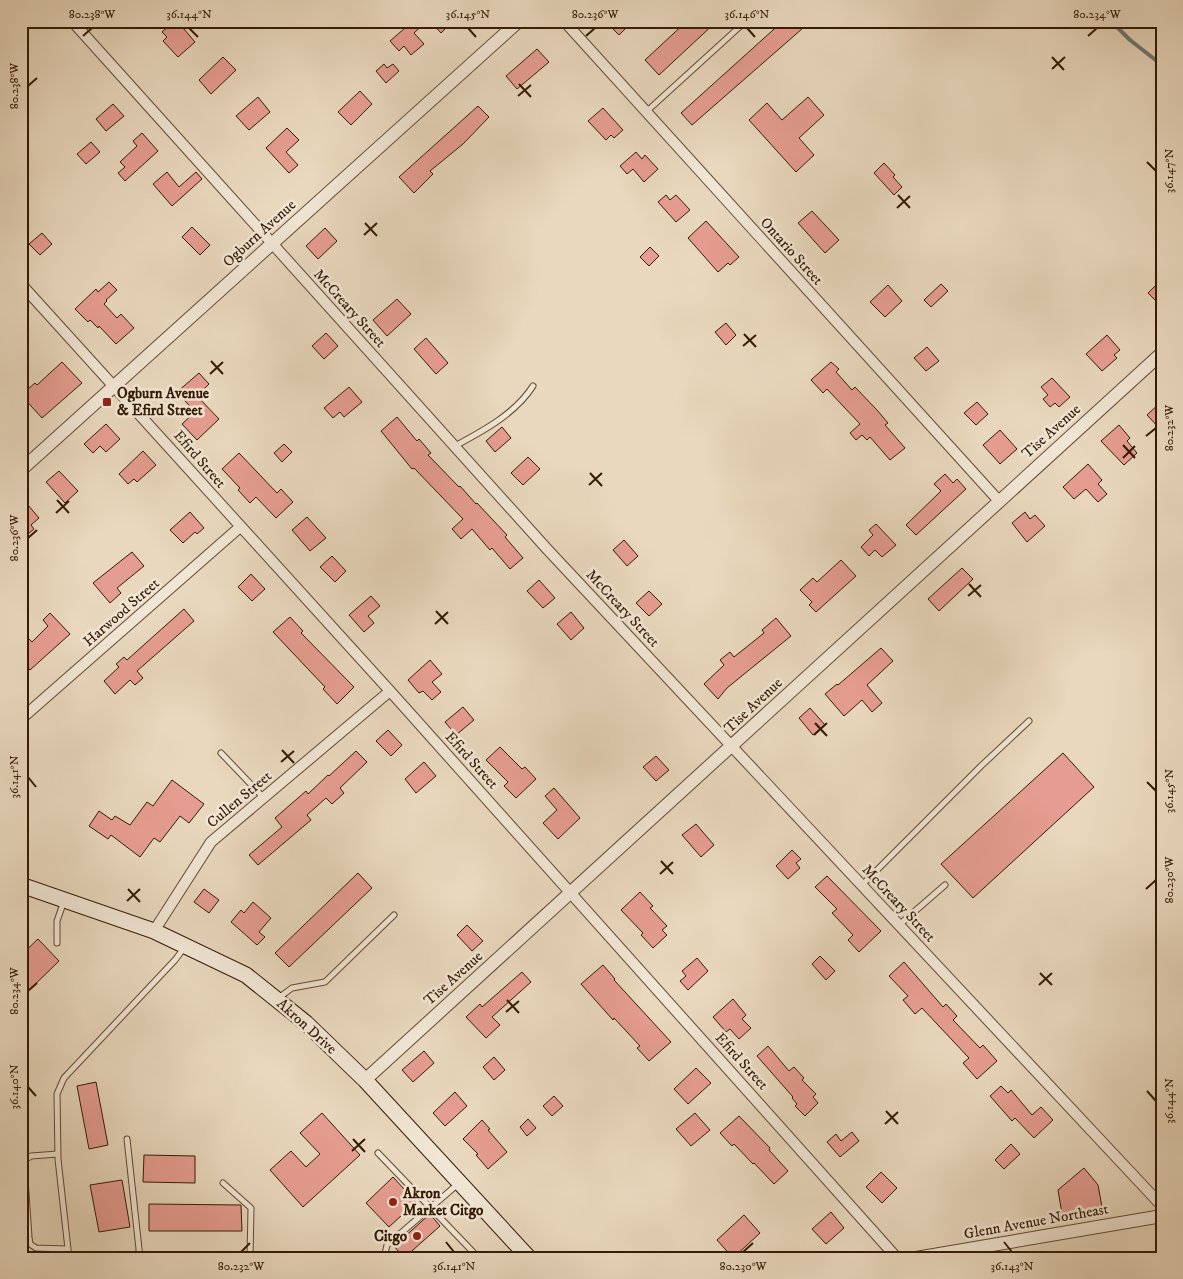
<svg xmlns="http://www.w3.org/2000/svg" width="1183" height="1279" viewBox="0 0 1183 1279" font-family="'IM FELL DW Pica',serif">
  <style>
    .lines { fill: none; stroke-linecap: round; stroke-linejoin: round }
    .stream { stroke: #727972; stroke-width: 4 }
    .building { fill: #e69d91; stroke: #341a04 }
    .service-casing { stroke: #614a32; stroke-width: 7 }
    .minor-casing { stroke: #614a32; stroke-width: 12 }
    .tertiary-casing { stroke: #614a32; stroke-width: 14 }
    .secondary-casing { stroke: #341a04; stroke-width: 17 }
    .service { stroke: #f1e6d5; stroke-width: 5 }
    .minor { stroke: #f1e6d5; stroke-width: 10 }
    .tertiary { stroke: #f1e6d5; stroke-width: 12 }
    .secondary { stroke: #f1e6d5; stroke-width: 15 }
    .ticks { fill: none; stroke: #341a04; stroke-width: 2 }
    .poi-dot { fill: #8f2418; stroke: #f1e6d5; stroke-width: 2 }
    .labels { text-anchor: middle; stroke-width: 5; stroke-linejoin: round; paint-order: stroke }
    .street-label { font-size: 15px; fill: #341a04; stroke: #f1e6d5 }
    .poi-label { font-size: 15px; font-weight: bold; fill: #341a04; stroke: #f1e6d5; text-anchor: start }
    .neatline { fill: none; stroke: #341a04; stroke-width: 2 }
    .ticks-label { font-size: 12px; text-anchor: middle; fill: #341a04 }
  </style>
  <rect width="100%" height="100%" fill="#e9d8be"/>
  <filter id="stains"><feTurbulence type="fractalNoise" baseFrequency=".004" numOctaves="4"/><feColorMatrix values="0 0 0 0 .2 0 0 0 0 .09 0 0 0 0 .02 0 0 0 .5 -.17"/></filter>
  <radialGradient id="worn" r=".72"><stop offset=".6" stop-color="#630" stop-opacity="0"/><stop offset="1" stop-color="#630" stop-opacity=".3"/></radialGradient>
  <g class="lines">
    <!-- stream -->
    <path class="stream" d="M1111 21 1130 40 1162 65"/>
  </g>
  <!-- building -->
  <path class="building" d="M174 21H191L183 28 195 42 178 57 163 41 167 37 162 32Z
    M413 21H427L414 33 424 44 411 55 404 46 399 51 390 41Z
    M430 21H453L441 33Z
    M605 21H633L619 35Z
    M687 21H717L659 75 645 60Z
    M783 21H811L692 125 681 113Z
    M537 49 549 62 517 89 506 76Z
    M223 57 236 70 211 94 199 80Z
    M384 64 387 68 393 64 399 71 386 83 376 71Z
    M360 91 372 104 351 125 338 112Z
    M258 97 270 112 249 130 236 116Z
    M808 97 824 115 799 138 814 155 796 172 749 120 767 103 782 120Z
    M113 104 124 116 106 131 96 119Z
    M478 106 489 117 463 144 430 171 433 174 414 193 399 177Z
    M603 108 623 130 614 138 611 135 606 140 588 121Z
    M287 128 299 140 286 152 298 165 289 173 266 148Z
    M142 133 158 151 125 181 118 173 125 167 120 162 137 146 133 141Z
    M91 142 100 152 86 164 77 154Z
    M636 152 642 159 645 155 658 169 644 182 633 169 627 174 620 166Z
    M884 163 895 175 893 177 902 187 894 195 874 173Z
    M167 172 179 187 196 172 202 179 172 206 153 184Z
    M666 195 670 200 676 195 690 210 676 222 658 202Z
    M812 211 839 240 825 253 798 223Z
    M706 221 739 257 730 265 728 263 718 272 688 238Z
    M192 227 210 245 200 255 182 237Z
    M325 228 337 241 318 259 306 246Z
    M42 233 52 244 40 255 29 244Z
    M650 247 659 256 649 266 640 257Z
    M109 282 117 290 106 300 107 301 104 304 117 318 121 314 134 328 116 344 99 326 98 328 90 320 88 322 75 309 96 289 98 292Z
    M941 284 948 291 931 307 924 300Z
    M1157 284 1162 289V307L1148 293Z
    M888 285 902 301 885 317 870 302Z
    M397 299 411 314 387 336 373 320Z
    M726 323 736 335 726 345 715 332Z
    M326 333 338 346 324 359 312 346Z
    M1107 335 1120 350 1114 355 1117 358 1102 371 1086 354Z
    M426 338 448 363 436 374 414 349Z
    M927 347 939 361 926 371 914 358Z
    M62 362 82 383 42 418 21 395 35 383 37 385Z
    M831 362 839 369 836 372 852 390 855 387 877 410 888 423 885 425 905 448 890 460 870 437 867 440 862 435 856 440 850 433 860 424 827 389 823 393 811 380Z
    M199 373 209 384 197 396 219 419 197 440 182 424 195 412 177 392Z
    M1052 378 1070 397 1059 407 1055 403 1050 407 1043 399 1048 395 1041 387Z
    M349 387 362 402 344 417 340 412 333 418 324 408Z
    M1162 401V431L1147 415Z
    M977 402 988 414 976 425 964 413Z
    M397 417 417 441 419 439 431 453 428 455 459 487 460 486 476 504 477 503 507 535 505 537 523 558 510 569 492 548 490 550 472 529 461 539 452 529 463 519 414 468 412 469 381 431Z
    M106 424 120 439 106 452 100 446 93 453 84 444Z
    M1119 425 1130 438 1127 441 1137 453 1124 465 1101 441Z
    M502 427 511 438 495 452 486 441Z
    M1000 430 1017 449 1000 464 983 445Z
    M284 444 292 452 282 462 274 453Z
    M143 451 156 465 137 482 134 479 128 484 119 474Z
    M239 453 277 493 281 489 293 502 276 518 256 497 250 503 238 490 240 488 222 469Z
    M528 457 540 469 523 485 511 473Z
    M1088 464 1102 480 1098 484 1107 494 1098 502 1086 489 1074 499 1063 487Z
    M59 471 78 491 65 503 46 482Z
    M945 474 953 483 957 479 966 489 916 535 906 525 941 491 934 484Z
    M28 505 39 518 31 525 34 529 21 540V511Z
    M190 512 204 528 197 534 195 532 183 543 170 530Z
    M1025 512 1030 519 1035 515 1045 526 1027 542 1012 523Z
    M307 517 326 538 310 551 292 530Z
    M876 524 896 545 882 557 875 550 869 556 861 547 873 535 869 530Z
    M624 540 638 556 627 566 613 550Z
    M132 552 144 566 117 588 121 593 110 603 93 583Z
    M332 556 346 571 335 582 320 567Z
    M841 560 856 576 816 612 809 605 812 602 800 590 813 578 817 582Z
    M962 568 973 579 939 611 928 599Z
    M251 574 265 589 252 601 238 587Z
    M539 580 555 598 543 608 527 591Z
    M649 591 662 604 649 616 636 603Z
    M371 596 380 606 368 616 374 623 364 632 349 615Z
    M184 609 194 621 137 671 143 678 135 685 130 680 115 694 104 681 119 667 116 664 124 657 127 660Z
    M571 612 584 628 571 640 557 624Z
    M50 613 70 634 30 670 21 660V645L28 638 32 642 48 626 43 620Z
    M290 617 303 631 301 633 354 687 337 704 323 689 325 687 273 632Z
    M776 618 791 636 754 666 727 688 718 699 704 684 724 665 720 660 730 652 734 657 764 633 762 630Z
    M881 648 893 661 867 685 882 703 872 712 862 700 844 716 825 694 837 684 838 685Z
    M430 660 442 674 432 682 441 692 432 700 423 691 419 693 408 680Z
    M463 707 474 720 456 735 445 722Z
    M810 708 825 725 813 735 799 718Z
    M388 730 402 745 391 756 376 741Z
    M500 747 522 769 525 767 536 779 516 798 504 786 508 782 486 760Z
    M356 751 367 762 340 788 344 793 332 804 326 798 307 815 311 820 258 865 249 855 282 827 275 818 306 791 308 794 328 775 329 776Z
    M1063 753 1094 787 973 898 941 864Z
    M656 756 669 770 656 781 643 767Z
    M424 762 436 776 416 793 405 779Z
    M172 780 204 804 189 823 180 816 160 842 154 838 140 857 111 835 108 839 89 826 99 811 112 820 115 816 130 825 147 802 153 806Z
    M554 788 580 818 558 839 543 823 557 810 545 796Z
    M696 824 714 845 701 857 682 835Z
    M792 850 801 859 796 863 800 868 788 879 776 866Z
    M358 873 372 888 289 967 275 953Z
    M827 876 881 931 859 952 848 940 853 935 832 913 837 909 815 887Z
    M204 889 219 900 209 913 194 902Z
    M640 892 653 906 650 908 667 926 662 930 667 935 653 948 641 935 643 933 621 910Z
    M253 902 271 918 259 932 265 937 257 945 231 922 241 910 244 913Z
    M467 925 483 941 472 951 457 935Z
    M38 939 59 961 21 998V955Z
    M820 956 835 971 826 980 812 964Z
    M697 958 708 971 688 990 680 981 686 976 682 971Z
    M904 962 943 1007 946 1004 957 1016 953 1020 980 1048 983 1045 997 1061 977 1079 963 1063 969 1058 922 1008 915 1014 903 1000 908 996 889 976Z
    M603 965 615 979 614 980 671 1042 649 1061 637 1048 640 1046 614 1018 613 1020 581 984Z
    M522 972 531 982 492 1017 500 1025 486 1038 466 1017 480 1004 482 1007Z
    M733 999 746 1015 742 1019 751 1028 739 1039 730 1029 726 1032 713 1017Z
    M768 1046 789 1071 794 1067 804 1078 802 1080 816 1094 813 1097 818 1103 805 1116 795 1106 797 1104 792 1098 793 1097 757 1056Z
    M424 1051 434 1063 413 1082 402 1070Z
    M494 1057 505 1070 494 1080 483 1067Z
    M696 1068 711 1083 688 1104 674 1089Z
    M96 1082 108 1145 89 1149 77 1086Z
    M1001 1086 1008 1093 1011 1090 1032 1115 1041 1107 1053 1120 1034 1138 1015 1118 1012 1121 990 1096Z
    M455 1092 467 1106 445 1126 433 1113Z
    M554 1096 563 1106 552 1116 543 1106Z
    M322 1113 360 1155 303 1207 270 1170 291 1151 306 1167 320 1154 300 1133Z
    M695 1113 710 1130 691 1146 676 1129Z
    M739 1116 770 1148 769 1150 788 1171 774 1184 754 1163 753 1164 734 1144 732 1146 720 1133Z
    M528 1119 536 1128 527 1136 520 1127Z
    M482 1120 490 1129 488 1130 507 1152 488 1169 476 1155 478 1154 463 1139Z
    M852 1132 859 1141 840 1157 827 1142 836 1134 841 1141Z
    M1011 1144 1020 1154 1004 1169 995 1160Z
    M144 1155 195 1156V1183L143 1182Z
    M1084 1168 1098 1185 1102 1207 1062 1214 1058 1190Z
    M881 1172 897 1188 882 1203 866 1187Z
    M393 1177 416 1202 389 1227 366 1203Z
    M122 1180 130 1227 99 1232 90 1185Z
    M149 1204 241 1205 242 1231H149Z
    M831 1212 844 1228 826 1244 812 1229Z
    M430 1214 440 1226 404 1258 394 1246Z
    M744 1215 760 1233 733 1258 717 1240Z"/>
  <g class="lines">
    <defs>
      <path id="service" d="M646 112 746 21
        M455 446C483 431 515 414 533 386
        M221 753 263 797
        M862 885 981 766 1029 721
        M899 925 945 885
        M57 943V921L64 901
        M277 999 292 988 325 982 394 915
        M127 1139 139 1249V1258
        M378 1153 473 1252 466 1258
        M58 1154 31 1156 26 1159 24 1164 29 1237 30 1244 36 1248 67 1249
        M223 1183 251 1208 250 1258
        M69 1258 58 1159 57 1094 64 1078 175 960 184 948
        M322 1258H329
        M384 1258 387 1245 458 1184"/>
      <path id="minor" d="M72 21 547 549 1162 1206
        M564 21 999 501
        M21 284 390 691 897 1258
        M21 719 240 527
        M154 931 211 842 390 691"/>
      <path id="tertiary" d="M21 470 519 21
        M365 1080 1162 353
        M916 1258 1162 1216"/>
      <path id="secondary" d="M21 885 154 931 246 975 306 1023 365 1080 529 1258"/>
    </defs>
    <!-- service casing -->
    <use href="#service" class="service-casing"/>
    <!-- minor casing -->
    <use href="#minor" class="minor-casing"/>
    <!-- tertiary casing -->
    <use href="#tertiary" class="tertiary-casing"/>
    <!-- secondary casing -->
    <use href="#secondary" class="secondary-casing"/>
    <!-- service -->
    <use href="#service" class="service"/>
    <!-- minor -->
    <use href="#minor" class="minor"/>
    <!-- tertiary -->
    <use href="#tertiary" class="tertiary"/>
    <!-- secondary -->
    <use href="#secondary" class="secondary"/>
  </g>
  <!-- ticks -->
  <path class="ticks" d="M189 28 198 37M468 28 476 37M747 28 755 37M83 36 92 28M586 36 595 28M1088 36 1097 28M1052 57 1064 70M1052 69 1065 57M519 84 531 97M28 86 37 78M518 96 531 85M1147 162 1156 171M898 195 910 208M897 208 910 196M365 223 377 236M364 235 377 223M744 334 756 347M743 346 756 335M211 361 223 374M210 374 223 362M1146 436 1156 428M1123 445 1135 458M1123 458 1135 446M590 473 602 486M589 485 602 473M57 500 69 513M56 513 69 501M28 538 37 530M969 584 981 597M968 596 981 585M436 611 448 624M435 624 448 612M815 723 827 736M814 735 827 723M282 750 294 763M281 762 294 751M28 777 36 787M1147 782 1156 791M661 861 673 874M660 874 673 862M128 889 140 902M1146 889 1156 880M127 901 140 889M1040 973 1052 985M1039 985 1052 973M28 991 37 983M507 1000 519 1013M506 1012 519 1001M28 1087 36 1096M1147 1091 1156 1101M886 1111 898 1124M885 1124 898 1112M353 1139 365 1152M352 1151 365 1139M446 1242 454 1252M1004 1242 1012 1252M241 1252 250 1243M743 1252 753 1243"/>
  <!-- markers -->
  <g class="poi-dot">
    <rect x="102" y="397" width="10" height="10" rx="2.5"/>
    <circle cx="393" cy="1202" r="5"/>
    <circle cx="417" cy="1236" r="5"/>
  </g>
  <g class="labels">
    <!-- street labels -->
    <g class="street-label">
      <text transform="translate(259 233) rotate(-42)" y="5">Ogburn Avenue</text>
      <text transform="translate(792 251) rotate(48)" y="5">Ontario Street</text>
      <text transform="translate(350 308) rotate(48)" y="5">McCreary Street</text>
      <text transform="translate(1051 431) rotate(-42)" y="5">Tise Avenue</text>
      <text transform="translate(200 459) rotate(49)" y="5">Efird Street</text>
      <text transform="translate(623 608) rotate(47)" y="5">McCreary Street</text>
      <text transform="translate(121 612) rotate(-41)" y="5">Harwood Street</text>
      <text transform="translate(753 705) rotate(-43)" y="5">Tise Avenue</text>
      <text transform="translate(472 760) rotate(48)" y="5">Efird Street</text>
      <text transform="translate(239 799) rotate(-40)" y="5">Cullen Street</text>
      <text transform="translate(899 903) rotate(47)" y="5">McCreary Street</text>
      <text transform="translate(453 978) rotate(-42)" y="5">Tise Avenue</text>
      <text transform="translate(307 1026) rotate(42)" y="5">Akron Drive</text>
      <text transform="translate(742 1061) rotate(48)" y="5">Efird Street</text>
      <text transform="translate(1036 1221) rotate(-10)" y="5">Glenn Avenue Northeast</text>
    </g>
    <!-- poi labels -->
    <g class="poi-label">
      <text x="117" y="398">Ogburn Avenue<tspan x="117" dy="17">&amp; Efird Street</tspan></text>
      <text x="403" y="1198">Akron<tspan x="403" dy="17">Market Citgo</tspan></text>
      <text x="407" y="1241" text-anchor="end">Citgo</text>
    </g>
  </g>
  <!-- margin -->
  <rect width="1183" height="1279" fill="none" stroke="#e9d8be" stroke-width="55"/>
  <rect x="28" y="28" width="1128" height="1224" class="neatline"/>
  <g class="ticks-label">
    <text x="92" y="18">80.238°W</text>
    <text x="189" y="18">36.144°N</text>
    <text x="468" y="18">36.145°N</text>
    <text x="595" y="18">80.236°W</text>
    <text x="747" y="18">36.146°N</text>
    <text x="1097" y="18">80.234°W</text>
    <text transform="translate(14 86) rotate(-90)" y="4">80.238°W</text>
    <text transform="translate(1169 171) rotate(-90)" y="4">36.147°N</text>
    <text transform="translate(1169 428) rotate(-90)" y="4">80.232°W</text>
    <text transform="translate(14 538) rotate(-90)" y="4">80.236°W</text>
    <text transform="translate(14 777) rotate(-90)" y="4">36.141°N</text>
    <text transform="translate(1169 791) rotate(-90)" y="4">36.145°N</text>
    <text transform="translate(1169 880) rotate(-90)" y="4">80.230°W</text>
    <text transform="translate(14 991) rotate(-90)" y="4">80.234°W</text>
    <text transform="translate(14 1087) rotate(-90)" y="4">36.140°N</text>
    <text transform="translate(1169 1101) rotate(-90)" y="4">36.144°N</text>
    <text x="241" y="1270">80.232°W</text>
    <text x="454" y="1270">36.141°N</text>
    <text x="743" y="1270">80.230°W</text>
    <text x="1012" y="1270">36.143°N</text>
  </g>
  <rect width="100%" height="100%" filter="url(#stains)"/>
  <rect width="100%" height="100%" fill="url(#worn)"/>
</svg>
